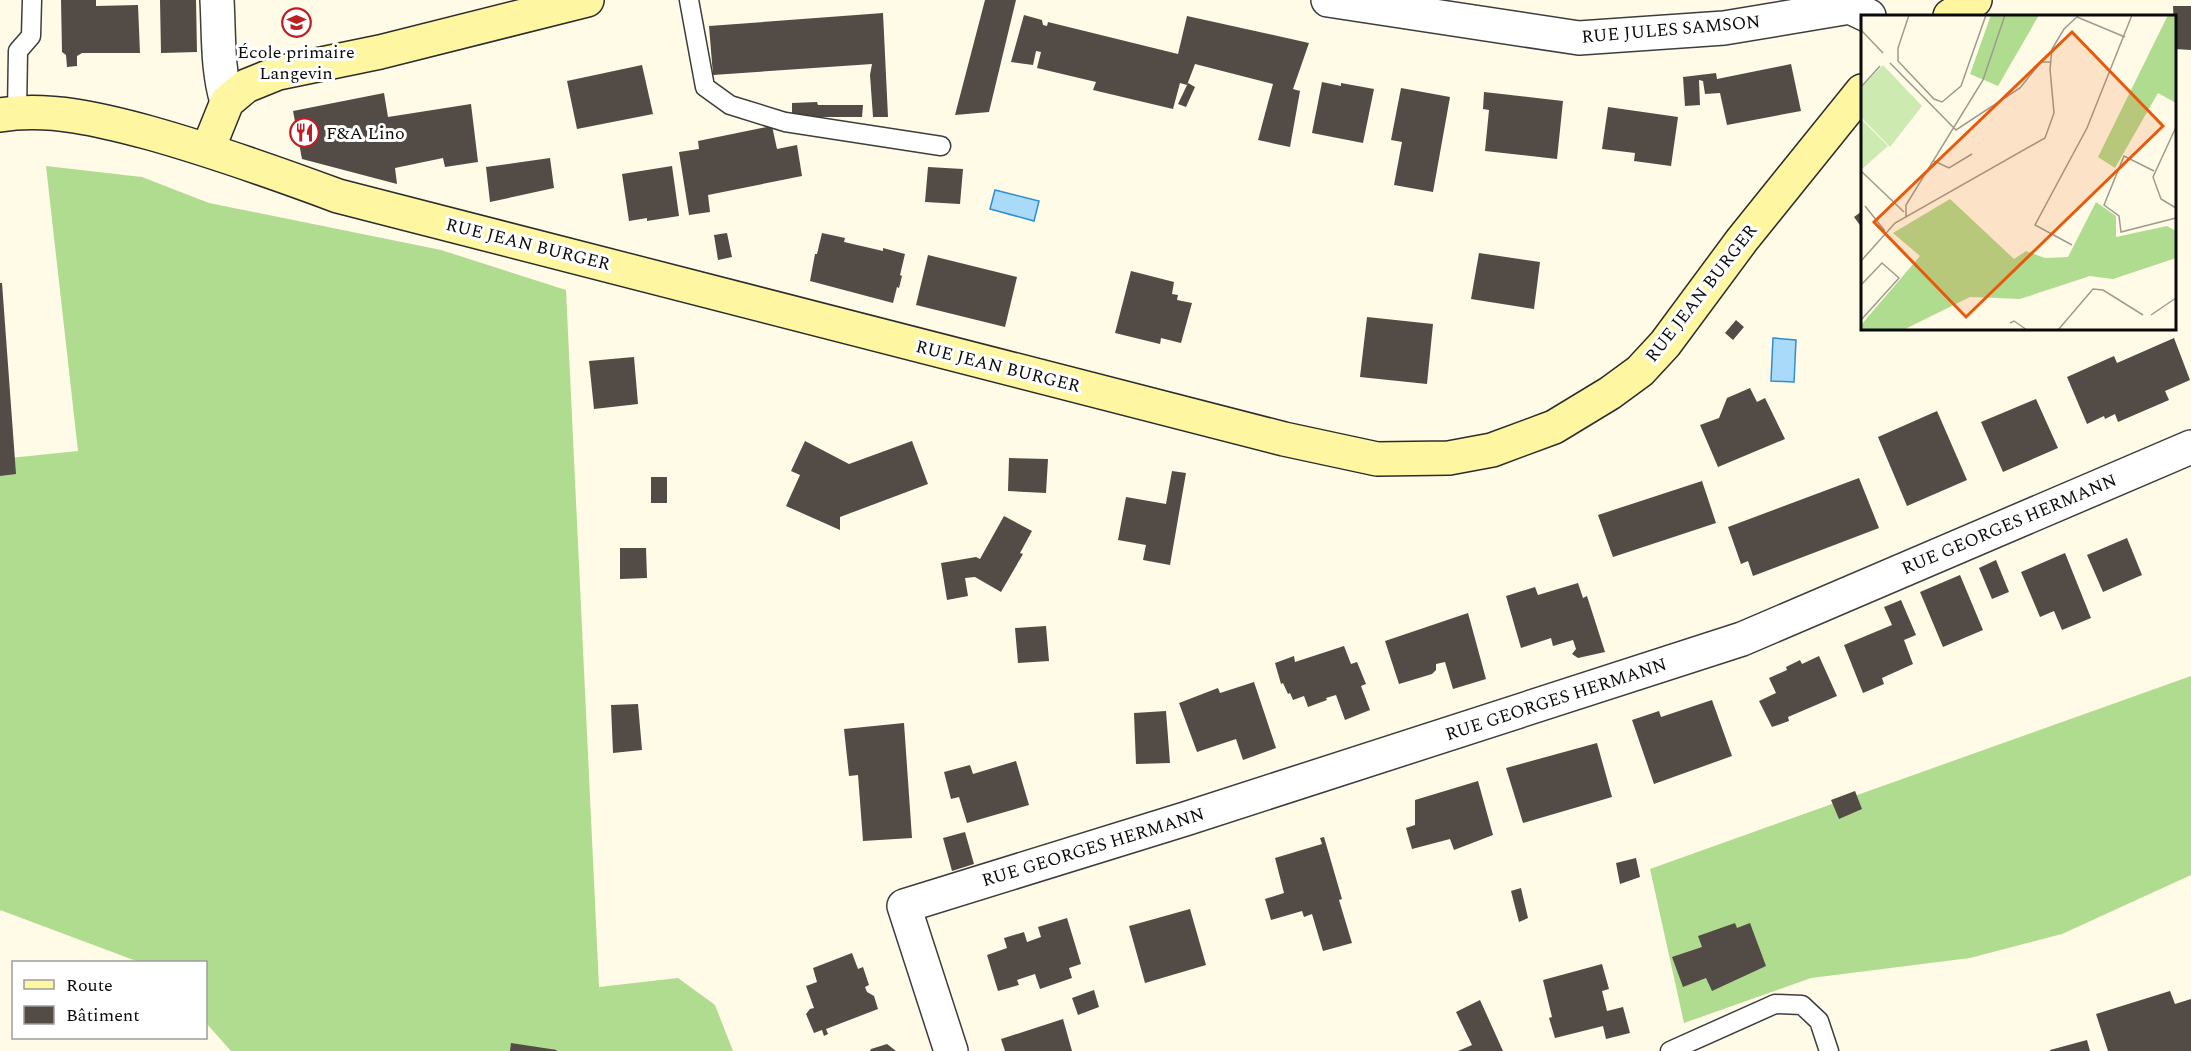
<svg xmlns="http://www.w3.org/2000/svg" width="2191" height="1051" viewBox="0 0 2191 1051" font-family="Spectral,serif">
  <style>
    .forest { fill: #b0dc8f }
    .water { fill: #aadaf9; stroke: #2d8ed3; stroke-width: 1.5 }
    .building { fill: #534b46 }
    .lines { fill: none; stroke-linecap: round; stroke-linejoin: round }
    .lane-casing { stroke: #3d3d3d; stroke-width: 21 }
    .street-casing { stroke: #3d3d3d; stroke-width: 36 }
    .secondary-casing { stroke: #2c2c2c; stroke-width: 36 }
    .lane { stroke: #fff; stroke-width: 18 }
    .street { stroke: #fff; stroke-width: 33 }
    .secondary { stroke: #fff6a2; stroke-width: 33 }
    .labels { text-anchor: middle; stroke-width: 6; stroke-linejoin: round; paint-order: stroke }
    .street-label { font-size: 18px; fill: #0a0a0a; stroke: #fff }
    .poi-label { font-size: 18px; fill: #0a0a0a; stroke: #fff }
    .inset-road { fill: none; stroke: #9d9b8f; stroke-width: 1.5 }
    .view { fill: #e8590c; fill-opacity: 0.15; stroke: #e8590c; stroke-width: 3 }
    .inset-edge { fill: none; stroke: #0a0a0a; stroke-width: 3 }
  </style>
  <rect width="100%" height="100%" fill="#fffbe7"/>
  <!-- forest -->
  <path class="forest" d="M46 166 142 177 209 203 441 250 566 290 599 987 678 978 715 1005 733 1051H231L206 1023V962H139L0 910V459L78 451Z
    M2191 676V875L2062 934 1970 958 1811 978 1684 1023 1650 869Z"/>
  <!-- water -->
  <path class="water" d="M995 190 1039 201 1034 221 990 209Z
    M1773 338 1796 340 1794 382 1771 381Z"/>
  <!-- building -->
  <path class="building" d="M61 0H96V6L138 5 140 53H82L77 56V66L67 67 66 55 62 52Z
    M160 0H196L197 52 161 53Z
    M985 0H1016L989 112 955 115Z
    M2173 6H2191V50L2175 49Z
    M883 13 888 117H873L870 75 872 64 713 75 709 26Z
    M1024 15 1042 20 1043 25 1047 26 1048 22 1178 54 1187 16 1309 43 1293 89 1300 91 1290 147 1258 140 1273 84 1195 64 1187 85 1180 83 1173 109 1093 90 1096 82 1037 68 1041 52 1036 51 1033 65 1011 62Z
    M1791 64 1801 111 1727 125 1720 93 1705 94 1703 81 1699 80 1700 105 1685 106 1683 77 1716 73 1717 79Z
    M642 65 653 114 577 129 567 81Z
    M1322 82 1341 86V83L1374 89 1363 143 1312 133Z
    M1188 83 1195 87 1186 107 1178 104Z
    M1401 88 1450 97 1433 192 1394 185 1402 142 1391 140Z
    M1484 92 1563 101 1557 159 1485 151 1489 110 1483 109Z
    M384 93 388 117 471 104 478 162 445 167 443 158 395 168 397 184 302 159 293 111Z
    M817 102 818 105H863L862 117H792V103Z
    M1608 107 1678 117 1671 166 1634 161 1635 153 1602 149Z
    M772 126 777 149 797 145 802 176 708 195 710 212 689 215 679 152 699 149 698 141Z
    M550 158 554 188 490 202 486 167Z
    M672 166 679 216 647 221V218L629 221 622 174Z
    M928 167 963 169 960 204 925 202Z
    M1862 211V228L1854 217Z
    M727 233 732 257 718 260 714 235Z
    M822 233 845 238 844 242 883 251V248L905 254 900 275 902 276 899 288 897 287 893 303 810 281 815 254H817Z
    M1479 253 1540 262 1534 309 1471 299Z
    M928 255 1017 277 1005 327 916 305Z
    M1131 271 1174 282 1172 294 1178 295 1177 300 1192 303 1181 343 1161 338 1160 344 1115 333Z
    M0 283H2L16 474 0 476Z
    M1367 317 1433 324 1427 384 1360 377Z
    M1736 320 1744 327 1733 340 1725 333Z
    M2174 338 2190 380 2165 391 2169 400 2118 422 2115 414 2105 419 2104 416 2087 424 2067 377 2114 356 2117 363Z
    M634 357 638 404 594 409 589 361Z
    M1750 388 1757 402 1765 398 1785 439 1718 467 1700 425 1719 418 1727 398Z
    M2036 399 2058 448 2003 472 1981 422Z
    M1937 411 1967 480 1907 506 1878 437Z
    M805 441 849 464 912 441 928 484 840 517V530L786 506 800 475 791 471Z
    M1009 458 1048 459 1046 493 1008 491Z
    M1172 471 1186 473 1170 565 1143 560 1146 545 1118 540 1126 497 1166 504Z
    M651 477H667V503H651Z
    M1859 478 1879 528 1753 576 1748 561 1741 564 1728 527Z
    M1702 481 1716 523 1613 557 1598 515Z
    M1004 516 1032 531 1020 553 1023 554 1001 592 975 577 965 578 968 596 947 600 941 563 976 557 980 559Z
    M2127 538 2142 575 2103 592 2087 555Z
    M620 548H646L647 578 620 579Z
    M2065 553 2091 618 2062 630 2054 611 2040 617 2021 572Z
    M1996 560 2009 592 1992 599 1979 568Z
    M1960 575 1983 630 1943 647 1920 592Z
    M1578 583 1583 598 1587 596 1605 652 1578 658 1572 654 1576 649 1573 640 1553 646 1551 638 1521 648 1506 596 1535 587 1538 595Z
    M1901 600 1916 635 1904 640 1913 664 1882 678 1884 684 1863 693 1844 645 1892 625 1884 607Z
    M1468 613 1486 679 1453 689 1445 662 1436 664V670L1432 674 1399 684 1385 641Z
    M1046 626 1049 661 1018 663 1015 628Z
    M1344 646 1351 664 1357 662 1366 684 1361 686 1370 710 1345 720 1336 695 1326 698 1327 700 1308 707 1304 696 1293 700 1290 693 1288 694 1283 683 1281 684 1275 663 1294 656 1295 662Z
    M1819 656 1837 696 1788 717 1789 721 1772 727 1759 701 1776 693 1769 678 1787 670 1786 667 1800 660 1802 664Z
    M1254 682 1276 748 1243 760 1236 739 1197 752 1179 703 1218 688 1220 693Z
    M1712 700 1732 756 1654 784 1632 720 1659 711 1661 717Z
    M638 704 642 750 613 753 611 705Z
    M1166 711 1170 763 1136 764 1134 713Z
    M904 723 912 838 863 841 858 775 849 776 844 729Z
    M1597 743 1612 797 1523 823 1506 768Z
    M1016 761 1029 805 967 823 959 797 951 799 944 772 970 765 973 774Z
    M1478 781 1493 835 1454 850 1450 839 1412 849 1406 828 1415 825V800Z
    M1855 791 1862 809 1839 819 1831 800Z
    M965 832 974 864 952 871 943 838Z
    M1324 837 1342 899 1339 900 1352 943 1323 951 1312 914 1304 917 1302 911 1271 920 1265 899 1284 893 1275 858 1322 844 1320 838Z
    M1636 858 1640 877 1620 884 1616 863Z
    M1521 888 1528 918 1519 922 1511 891Z
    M1190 909 1206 965 1145 983 1129 926Z
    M1067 918 1081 964 1069 968 1072 978 1040 989 1035 974 1017 980 1019 985 998 991 987 955 1007 948 1004 938 1024 932 1027 942 1041 937 1038 927Z
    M1735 923 1737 928 1750 923 1766 966 1712 991 1706 978 1683 987 1672 957 1702 947 1698 936Z
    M852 953 858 969 863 967 869 985 865 987 867 992 874 996 878 1009 826 1029 828 1034 824 1036 822 1030 814 1033 806 1014 810 1009 814 1008 806 986 817 982 813 968Z
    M1602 964 1609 989 1602 991 1607 1011 1623 1007 1630 1033 1606 1039 1603 1026 1555 1038 1549 1018 1552 1017 1543 980Z
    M1094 990 1099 1007 1078 1015 1072 998Z
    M2170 991 2175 1004 2191 999V1051H2108L2096 1014Z
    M1480 1000 1503 1051H1458L1472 1045 1456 1012Z
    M1063 1019 1072 1051H1005L1001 1039Z
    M2087 1040 2090 1051H2050V1050Z
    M511 1043 557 1050 556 1051H510Z
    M887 1044 896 1051H870L871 1049Z"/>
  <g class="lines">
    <defs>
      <path id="lane" d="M689 0 705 87 730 105 785 122 941 146
        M17 112 18 51 31 36 32 0
        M1670 1051 1775 1004 1802 1005 1819 1021 1829 1051"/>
      <path id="street" d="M217 0C219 35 217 69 227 102
        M1328 0 1579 38 1724 28 1850 7 1869 16
        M951 1051 904 906 1185 819 1742 639 2191 447"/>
      <path id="secondary" d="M1950 16 1975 0
        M0 115C50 107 102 120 150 133 214 151 276 173 338 196L1284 439 1377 459 1449 458 1492 450 1554 427 1610 393 1640 371 1665 344 1742 240 1862 91
        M208 149 227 102 246 86 278 73 380 52 587 0"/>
    </defs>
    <!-- lane casing -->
    <use href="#lane" class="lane-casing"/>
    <!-- street casing -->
    <use href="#street" class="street-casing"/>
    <!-- secondary casing -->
    <use href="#secondary" class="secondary-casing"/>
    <!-- lane -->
    <use href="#lane" class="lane"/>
    <!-- street -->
    <use href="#street" class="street"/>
    <!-- secondary -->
    <use href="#secondary" class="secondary"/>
  </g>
  <!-- icons -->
  <defs>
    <symbol id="school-ring" viewBox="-11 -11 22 22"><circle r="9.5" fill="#fff" stroke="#bf1d22" stroke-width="1.5"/><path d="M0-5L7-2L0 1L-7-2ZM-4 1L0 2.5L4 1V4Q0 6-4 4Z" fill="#bf1d22"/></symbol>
    <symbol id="restaurant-ring" viewBox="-11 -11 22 22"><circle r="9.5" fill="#fff" stroke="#bf1d22" stroke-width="1.5"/><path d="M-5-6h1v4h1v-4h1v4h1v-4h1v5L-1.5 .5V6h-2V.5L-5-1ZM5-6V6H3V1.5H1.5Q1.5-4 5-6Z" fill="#bf1d22"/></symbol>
  </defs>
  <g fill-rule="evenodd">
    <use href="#school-ring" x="280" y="6" width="33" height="33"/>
    <use href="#restaurant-ring" x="288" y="116" width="33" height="33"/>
  </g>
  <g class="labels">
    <!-- street labels -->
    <g class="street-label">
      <text transform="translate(1671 29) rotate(-5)" y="6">RUE JULES SAMSON</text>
      <text transform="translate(528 244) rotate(14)" y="6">RUE JEAN BURGER</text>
      <text transform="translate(1701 293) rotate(-52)" y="6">RUE JEAN BURGER</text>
      <text transform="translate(998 366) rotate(14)" y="6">RUE JEAN BURGER</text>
      <text transform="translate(2009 524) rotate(-23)" y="6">RUE GEORGES HERMANN</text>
      <text transform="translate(1556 699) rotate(-18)" y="6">RUE GEORGES HERMANN</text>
      <text transform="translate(1093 847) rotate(-17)" y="6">RUE GEORGES HERMANN</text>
    </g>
    <!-- poi labels -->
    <g class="poi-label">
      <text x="296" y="58">École primaire<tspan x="296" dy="21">Langevin</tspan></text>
      <text x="326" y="139" text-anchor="start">F&amp;A Lino</text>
    </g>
  </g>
  <!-- overview -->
  <g transform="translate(1861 15)">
    <rect width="315" height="315" fill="#fffbe7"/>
    <path d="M22 50 61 91 29 132 0 102V73ZM0 104 27 131 1 154 0 153Z" fill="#cdeab0"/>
    <path d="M130 0H178L137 71 109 59ZM307 0H315V88L297 78 254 153 237 142ZM89 184 153 244 165 236 184 243 207 242 235 187 255 201V222L306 211 315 216V243L252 264 229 261 159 284 109 282 42 315H0V310L59 241 32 218Z" fill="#b0dc8f"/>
    <path class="inset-road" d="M48 0 37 33V46L73 84 81 87 100 71 125 0M216 2 264 22M0 15 22 38M29 48 95 115 159 73 180 47H189M0 72 19 51M315 112 292 162 300 184 315 193M73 146 88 153 111 139M0 156 43 197M293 156 263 141 243 190 258 201 260 217 315 203M4 191 24 216M45 203V190L122 65 144 0M211 230 174 210 226 113 271 0M0 246 34 208 184 123 193 98 189 54 191 34 203 14 218 0M0 270 21 248 38 263 0 305M290 300 315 283M149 308 153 306 166 315M197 315 232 274 242 275 282 300"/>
    <path class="view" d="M211 17 302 111 105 302 13 207Z"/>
    <rect width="315" height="315" class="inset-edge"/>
  </g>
  <!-- legend -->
  <rect x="12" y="961" width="195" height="78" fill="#ffffff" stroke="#9d9d9d" stroke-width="1.5"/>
  <rect x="24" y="980" width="30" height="9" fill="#fff6a2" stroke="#9d9d9d" stroke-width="1.5"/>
  <text x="66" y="991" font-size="18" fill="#0a0a0a">Route</text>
  <rect x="24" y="1006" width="30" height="18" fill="#534b46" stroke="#9d9d9d" stroke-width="1.5"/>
  <text x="66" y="1021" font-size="18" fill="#0a0a0a">Bâtiment</text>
</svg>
